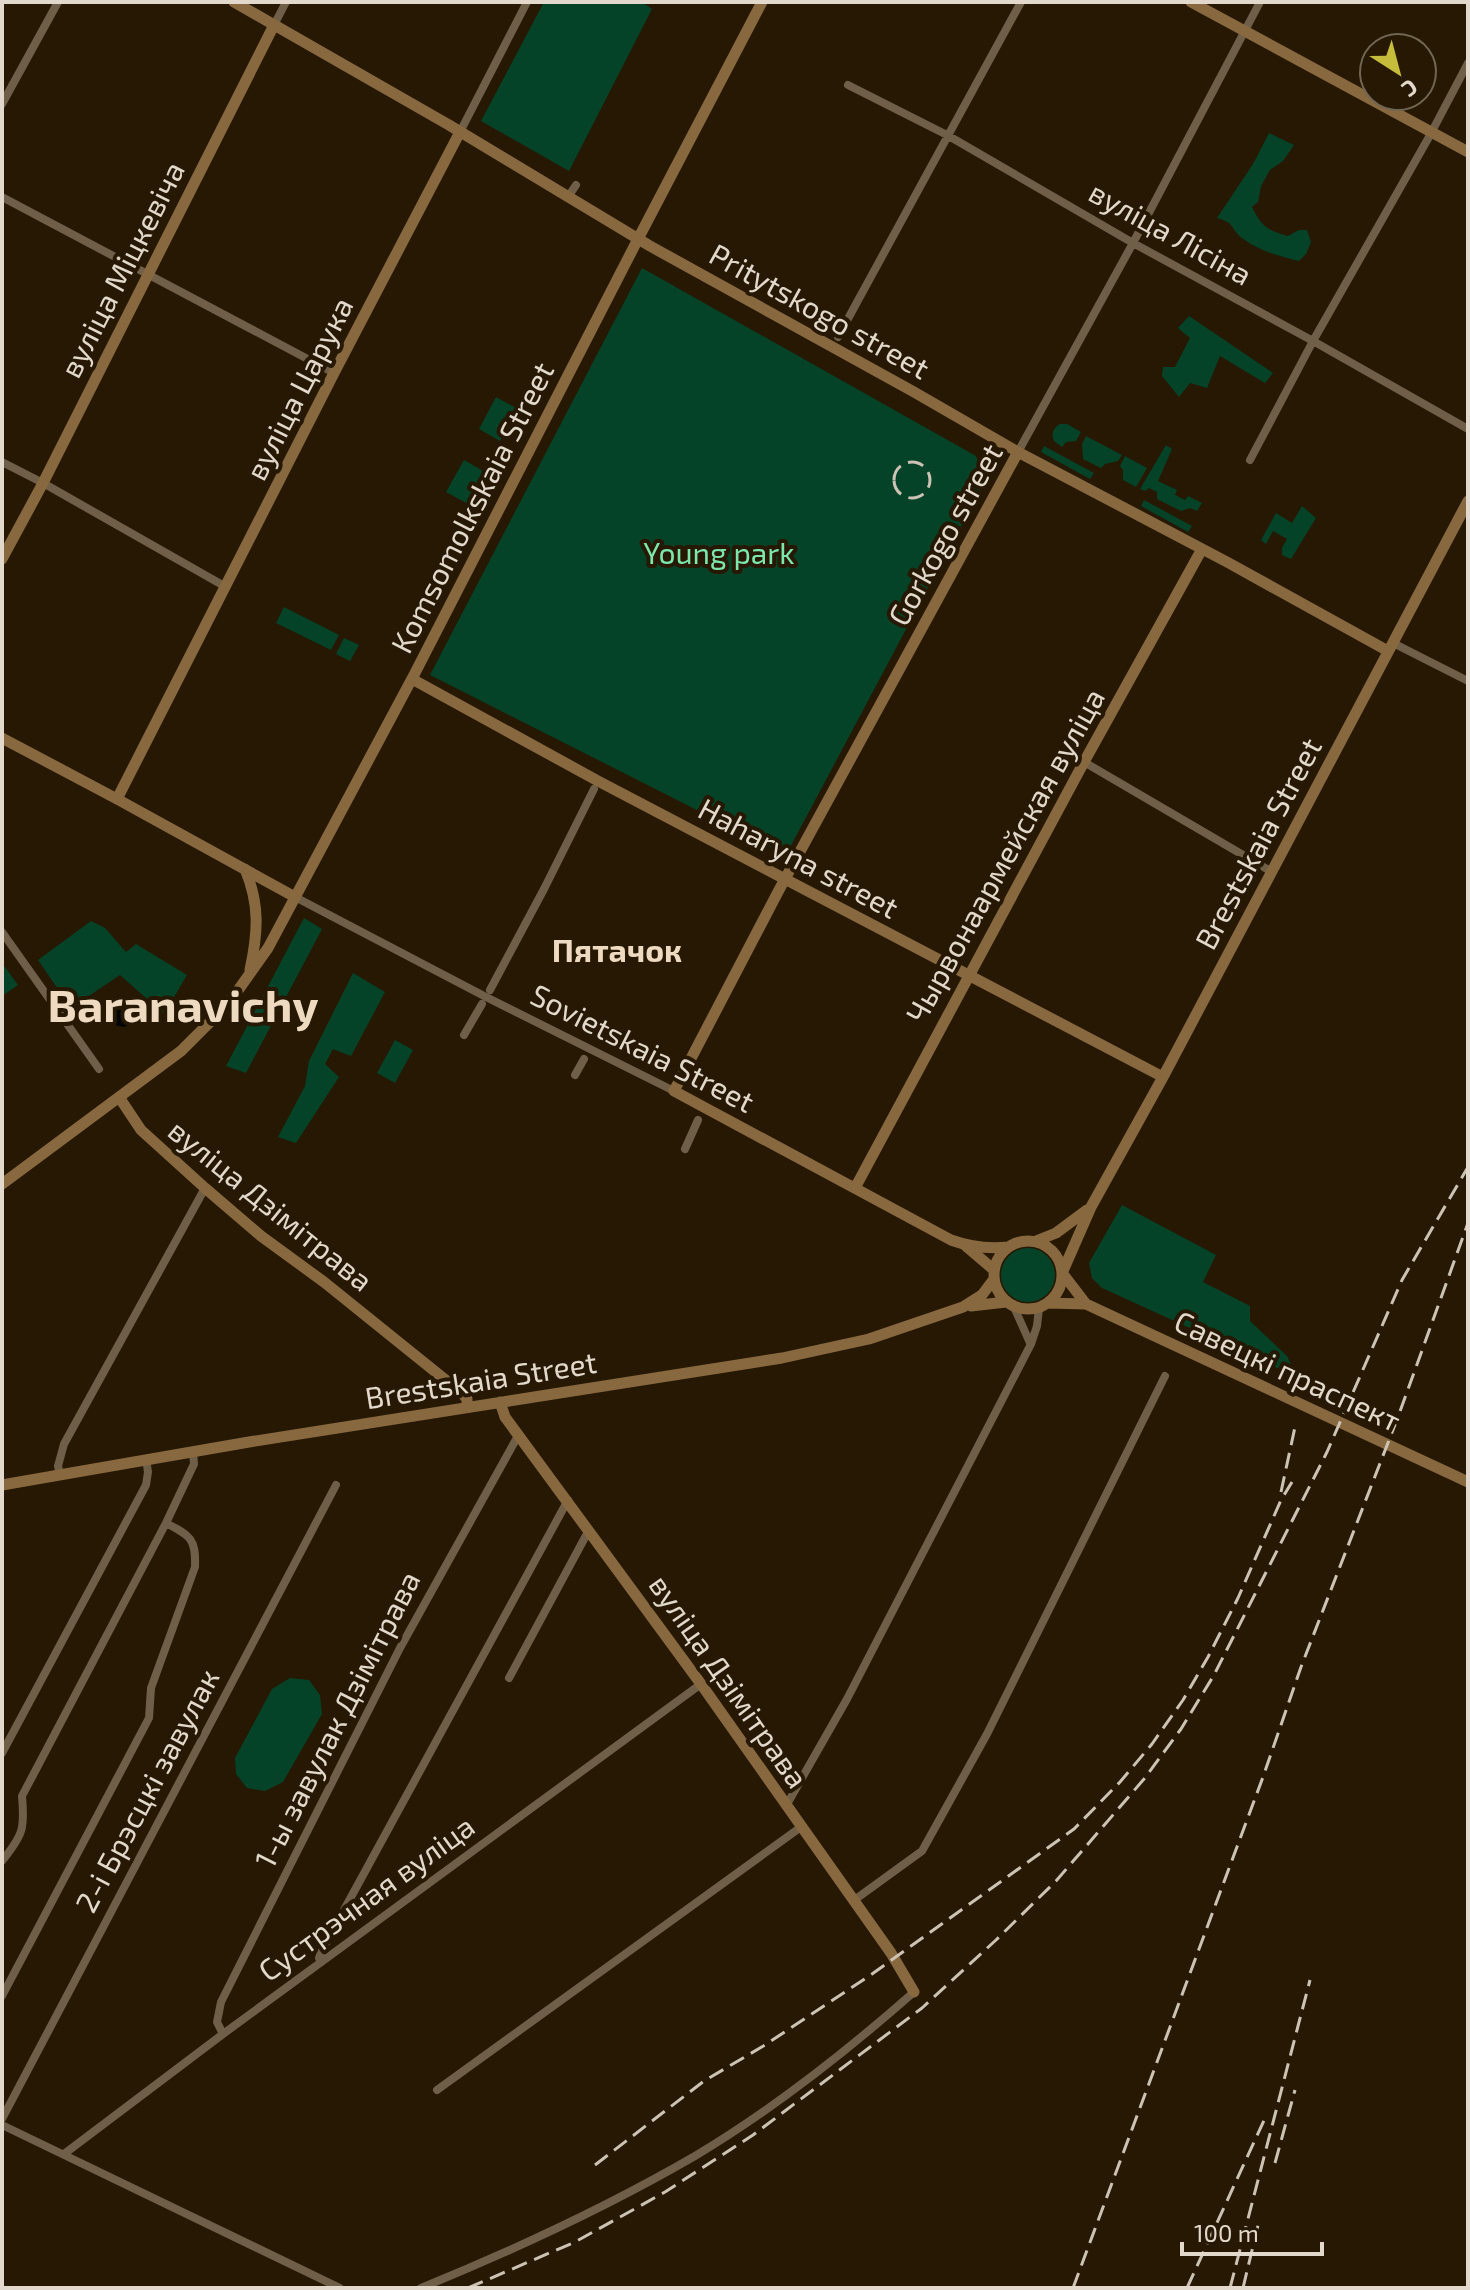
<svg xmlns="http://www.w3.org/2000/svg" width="1470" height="2290" viewBox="0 0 1470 2290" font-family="'Exo 2',sans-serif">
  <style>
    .green { fill: #054328 }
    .water { fill: #000607 }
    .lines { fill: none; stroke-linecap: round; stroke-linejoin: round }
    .street { stroke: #6f5f48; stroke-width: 8 }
    .secondary { stroke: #88683f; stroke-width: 11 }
    .rail { stroke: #cdc3b5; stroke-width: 3; stroke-dasharray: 16 8; stroke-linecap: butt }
    .labels { text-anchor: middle; stroke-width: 8; stroke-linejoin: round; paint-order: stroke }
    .street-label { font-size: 30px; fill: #e2d9cc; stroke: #261803 }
    .park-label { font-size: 30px; fill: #7ce7ad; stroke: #261803 }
    .neighbourhood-label { font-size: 32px; font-weight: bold; fill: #eddac0; stroke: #261803 }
    .town-label { font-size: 46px; font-weight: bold; fill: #eddac0; stroke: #261803 }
  </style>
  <rect width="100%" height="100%" fill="#261803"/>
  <!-- green -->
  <path class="green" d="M544 2H642L652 9 569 171 481 121Z
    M1269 133 1294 145 1283 161 1270 170 1261 186 1258 202 1252 207C1262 227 1267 230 1288 236L1299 230H1307L1311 242 1306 254 1299 261C1279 256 1259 251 1242 238 1230 229 1236 223 1217 218L1253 164Z
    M642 268 976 456 985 481 786 855 430 675Z
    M1189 316 1273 373 1265 383 1220 356 1207 388 1190 383 1179 397 1162 376 1163 367H1175L1190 338 1178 328Z
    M496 397 518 409 500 441 479 429Z
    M1060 424H1067L1081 432 1076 441 1066 442 1062 447 1054 441C1051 434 1053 428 1060 424Z
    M1086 436 1122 455 1118 461 1105 464 1101 468 1083 459 1082 444Z
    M1166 445 1172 449 1158 481 1177 490 1175 495 1185 500 1188 496 1202 503 1197 511 1190 508 1181 511 1157 499V492L1149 488 1145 491 1140 489Z
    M1044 446 1094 473 1090 479 1041 452Z
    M1125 456 1147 468 1136 487 1123 480V470L1120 466Z
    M464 460 485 472 468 504 446 492Z
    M1144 500 1192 526 1188 532 1141 506Z
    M1302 506 1316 518 1291 559 1282 555V548L1287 539 1273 531 1266 544 1261 540 1276 513 1292 523Z
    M284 607 339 635 331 650 276 623Z
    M344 638 359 645 350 661 336 654Z
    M304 918 322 929 246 1073 226 1066Z
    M91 921 105 928 126 952 136 944 187 975 164 1014 120 975 71 1008 38 960Z
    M2 963 18 985 2 996Z
    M353 973 385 992 351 1056 333 1049 325 1064 339 1077 296 1143 278 1137 305 1086 309 1061Z
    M395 1040 413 1050 395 1083 377 1073Z
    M1122 1205 1216 1255 1203 1282 1250 1306V1321L1287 1356 1297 1377 1102 1288 1092 1278 1089 1263Z
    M1001 1275a27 27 0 1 1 54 0a27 27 0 1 1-54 0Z
    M290 1678 309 1680 320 1695 322 1714 283 1782 265 1791 247 1788 236 1774 235 1758 272 1689Z"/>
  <!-- water -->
  <path class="water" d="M123 996 133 999 139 1011 133 1024 124 1027 115 1025 108 1012 111 1003Z"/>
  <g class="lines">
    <!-- street -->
    <path class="street" d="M274 25 286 2
      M848 85 947 135 1133 243 1313 341 1468 429
      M2 104 58 2
      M460 132 527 2
      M2 197 334 373
      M568 197 576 185
      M838 337 1021 2
      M1018 452 1133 243 1260 2
      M1250 460 1313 341 1429 137 1468 63
      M2 462 43 483 226 587
      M1393 643 1468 681
      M1084 762 1272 872
      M295 897 486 997 674 1091
      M2 932 99 1069
      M490 990 544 889 594 789
      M464 1035 482 1004
      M575 1075 584 1059
      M685 1149 698 1120
      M1014 1307 1030 1343
      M60 1474 58 1466 64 1444 205 1188
      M509 1678 589 1530
      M2 1753 146 1485 148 1472 146 1459
      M786 1806 847 1699 1031 1344 1037 1326 1039 1308
      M2 1861C23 1835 25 1829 22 1796L166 1523 194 1464 193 1452
      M853 1901 922 1851 987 1734 1165 1376
      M321 1962 319 1958 321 1952 568 1500
      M2 1996 149 1718 151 1688 195 1567C196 1539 191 1536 166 1523
      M223 2034 217 2022 221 2002 400 1648 519 1434
      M437 2090 801 1827
      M2 2119 336 1485
      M2 2125 340 2288
      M64 2154 223 2034 701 1684
      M421 2288C514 2250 607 2207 695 2156 772 2110 847 2051 914 1992"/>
    <!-- secondary -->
    <path class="secondary" d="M234 2 449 125 650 246 914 392 1018 452 1227 562 1388 651
      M1191 2 1468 152
      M2 559 43 483 274 25
      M412 679 598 781 1163 1077
      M2 738 117 799 295 897
      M117 799 334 373 460 132
      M245 869C260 905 258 932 250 970
      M119 1097 141 1130 205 1188 261 1236 324 1282 463 1394 467 1399V1407
      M2 1184 181 1051 229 1003 268 948 415 673 638 239 762 2
      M855 1188 1084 762 1202 549
      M994 1275a34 34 0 1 1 68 0a34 34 0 1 1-68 0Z
      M1036 1241 1056 1233 1087 1210
      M966 1246 994 1270
      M1008 1247C988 1249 970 1247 951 1240L674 1091 779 890 1018 452
      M1063 1271 1091 1207 1163 1077 1468 501
      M1063 1274 1086 1304
      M1048 1303 1086 1304 1468 1482
      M971 1306 1006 1302
      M500 1402 505 1417 701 1684 891 1953 914 1992
      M2 1485 249 1442 782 1358 869 1339 963 1307 982 1295 994 1279"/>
    <!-- rail -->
    <path class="rail" d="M894 480a18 18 0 1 1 36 0a18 18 0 1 1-36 0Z
      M1281 1492 1295 1427
      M1275 2163 1295 2090
      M595 2165 704 2081 765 2045 872 1974 1074 1829 1120 1782 1152 1744 1183 1700 1208 1657 1238 1598 1281 1500 1292 1482
      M468 2288 575 2242 665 2192 753 2135 922 2008 996 1940 1056 1881 1144 1779 1181 1729 1214 1675 1327 1452 1402 1280 1468 1167
      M1073 2288 1263 1777 1301 1667 1398 1417 1468 1223
      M1187 2288 1266 2116
      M1230 2288 1310 1980
      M1243 2288 1259 2221"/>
  </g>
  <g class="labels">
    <!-- street labels -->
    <g class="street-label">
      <text transform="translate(1170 234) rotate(29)" y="10">вуліца Лісіна</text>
      <text transform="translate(123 270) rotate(-63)" y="10">вуліца Міцкевіча</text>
      <text transform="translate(819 312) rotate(29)" y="10">Pritytskogo street</text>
      <text transform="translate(300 389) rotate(-63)" y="10">вуліца Царука</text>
      <text transform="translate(473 508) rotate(-63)" y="10">Komsomolkskaia Street</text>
      <text transform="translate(946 535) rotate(-61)" y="10">Gorkogo street</text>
      <text transform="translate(1259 844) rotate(-62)" y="10">Brestskaia Street</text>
      <text transform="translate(1006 856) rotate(-61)" y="10">Чырвонаармейская вуліца</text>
      <text transform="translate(798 859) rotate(28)" y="10">Haharyna street</text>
      <text transform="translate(642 1049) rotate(27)" y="10">Sovietskaia Street</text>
      <text transform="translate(270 1206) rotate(39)" y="10">вуліца Дзімітрава</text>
      <text transform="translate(1287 1372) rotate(25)" y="10">Савецкі праспект</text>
      <text transform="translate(481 1381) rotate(-9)" y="10">Brestskaia Street</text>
      <text transform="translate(728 1682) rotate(55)" y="10">вуліца Дзімітрава</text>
      <text transform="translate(338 1720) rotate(-63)" y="10">1-ы завулак Дзімітрава</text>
      <text transform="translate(148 1791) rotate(-62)" y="10">2-і Брэсцкі завулак</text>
      <text transform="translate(367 1899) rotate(-36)" y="10">Сустрэчная вуліца</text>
    </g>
    <!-- park labels -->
    <g class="park-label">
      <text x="719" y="564">Young park</text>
    </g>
    <!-- neighbourhood labels -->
    <g class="neighbourhood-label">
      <text x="617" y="962">Пятачок</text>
    </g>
    <!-- town labels -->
    <g class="town-label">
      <text x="183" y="1022">Baranavichy</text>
    </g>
  </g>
  <!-- border -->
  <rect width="1470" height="2290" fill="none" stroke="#e2d9cc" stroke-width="8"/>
  <!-- north arrow -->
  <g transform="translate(1398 72) rotate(144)"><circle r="38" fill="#261803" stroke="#716553" stroke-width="2"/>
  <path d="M0-6L14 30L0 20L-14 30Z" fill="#c6bc3c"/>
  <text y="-12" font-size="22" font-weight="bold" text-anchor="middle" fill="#e2d9cc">С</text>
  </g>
  <!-- scale -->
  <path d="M1182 2242v12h140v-12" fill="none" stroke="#e2d9cc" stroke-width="4"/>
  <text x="1194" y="2242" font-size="24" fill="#e2d9cc" stroke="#261803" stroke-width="6" paint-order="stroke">100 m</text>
</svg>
